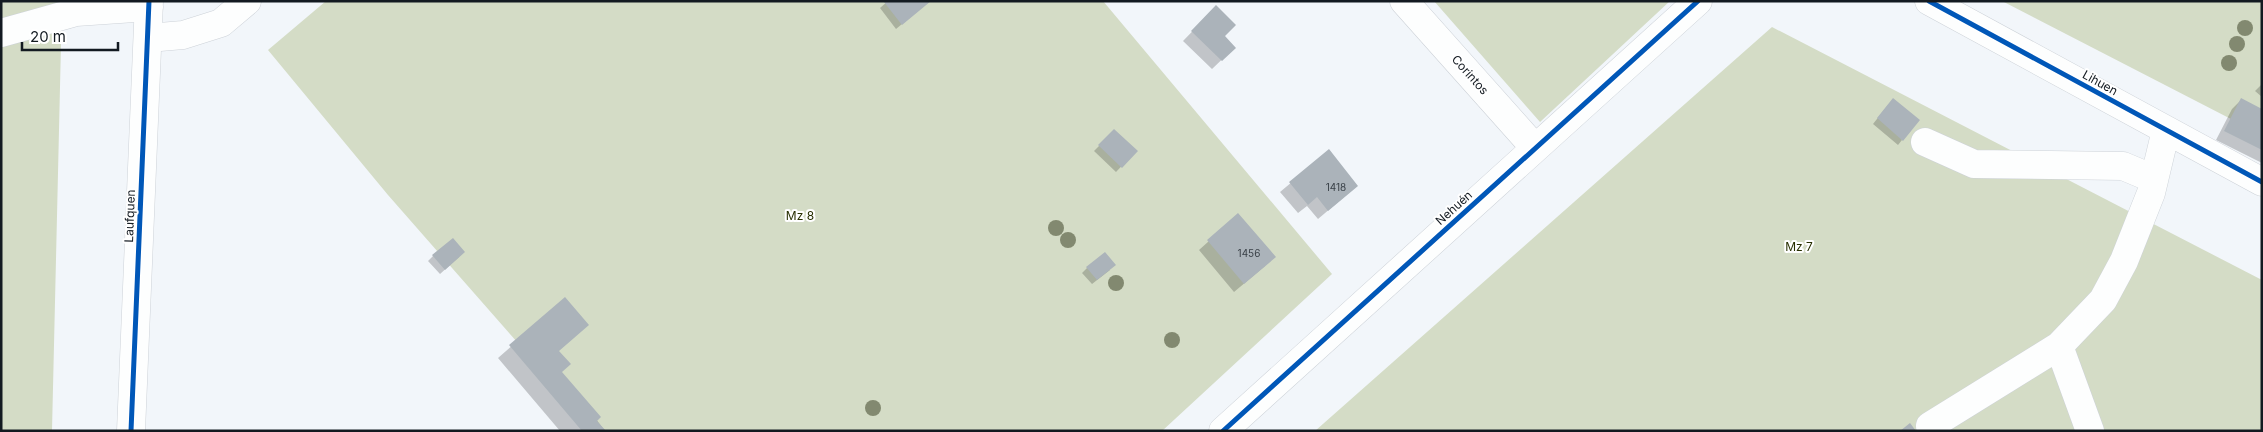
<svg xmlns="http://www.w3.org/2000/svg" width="2263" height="432" viewBox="0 0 2263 432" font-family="Inter,sans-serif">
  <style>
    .forest { fill: #d4dcc6 }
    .shadow { fill: #0003 }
    .building { fill: #abb3ba }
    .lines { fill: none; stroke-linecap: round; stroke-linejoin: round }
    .minor-casing { stroke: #cdd2d8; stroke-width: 29 }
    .minor { stroke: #fdfefe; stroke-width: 28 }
    .cycleway-casing { stroke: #fff; stroke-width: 8 }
    .cycleway { stroke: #0057b8; stroke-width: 5 }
    .tree { fill: #828970 }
    .labels { text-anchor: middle; stroke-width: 4; stroke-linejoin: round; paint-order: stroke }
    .number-label { font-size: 10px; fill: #394047 }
    .street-label { font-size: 12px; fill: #131a21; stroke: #fff }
    .park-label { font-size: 12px; fill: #272f00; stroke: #fff }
  </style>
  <rect width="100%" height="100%" fill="#f2f6fa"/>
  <!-- forest -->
  <path class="forest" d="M1 1H62L52 431H1Z
    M326 1H1103L1332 274 1162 431H595L388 195 268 50Z
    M1434 1H1670L1540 122Z
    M2002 1H2262V135Z
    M1772 27 2262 280V431H1315Z"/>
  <!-- shadow -->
  <path class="shadow" d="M888 1H930L896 29 880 8Z
    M1216 7 1223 36 1234 48 1212 69 1183 41Z
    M2262 84V97L2255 91Z
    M2241 100 2262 110V163L2216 140 2232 109Z
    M1888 105 1902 140 1898 145 1873 124Z
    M1114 131 1136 151 1116 172 1094 151Z
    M1329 151 1357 186 1318 219 1307 206 1298 213 1280 192Z
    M1238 215 1265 266 1234 292 1199 250Z
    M433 256 459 257 440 274 428 261Z
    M1087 268 1110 270 1092 284 1082 273Z
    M565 299 587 325 558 351 560 372 605 431H560L498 358Z"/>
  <!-- building -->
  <path class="building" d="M886 1H931L902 25 884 2Z
    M1216 5 1236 25 1225 36 1236 48 1222 61 1191 31Z
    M1893 98 1920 120 1903 141 1877 118Z
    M2241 98 2262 109V150L2224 131Z
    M1114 129 1138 151 1122 168 1098 145Z
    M1329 149 1358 186 1328 211 1317 197 1308 205 1289 182Z
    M1238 213 1276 257 1244 284 1207 240Z
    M453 238 465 252 445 270 432 255Z
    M1105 252 1116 265 1097 280 1086 267Z
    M565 297 589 325 559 351 571 364 562 372 601 417 597 421 606 431H582L509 345Z
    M1910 423 1916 431H1900Z"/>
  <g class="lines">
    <defs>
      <path id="minor" d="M1404 1 1535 148
        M1929 1 2262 182
        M1 33 76 12 149 7
        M148 38 183 35 221 23 247 1
        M1925 142 1974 164 2123 166 2154 179
        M2059 346 2090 431
        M1930 426 2059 346 2103 300 2124 261 2151 193 2166 130
        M131 431 149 1
        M1223 431 1698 1"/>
    </defs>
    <!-- minor casing -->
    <use href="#minor" class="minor-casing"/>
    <!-- minor -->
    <use href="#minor" class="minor"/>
    <defs>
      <path id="cycleway" d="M1929 1 2262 182
        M131 431 149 1
        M1223 431 1698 1"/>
    </defs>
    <!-- cycleway casing -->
    <use href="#cycleway" class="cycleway-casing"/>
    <!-- cycleway -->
    <use href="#cycleway" class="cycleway"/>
  </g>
  <!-- trees -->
  <g class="tree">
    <circle cx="2245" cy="28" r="8"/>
    <circle cx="2237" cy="44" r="8"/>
    <circle cx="2229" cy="63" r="8"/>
    <circle cx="1056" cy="228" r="8"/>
    <circle cx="1068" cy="240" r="8"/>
    <circle cx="1116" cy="283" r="8"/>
    <circle cx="1172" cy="340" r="8"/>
    <circle cx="873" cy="408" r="8"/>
  </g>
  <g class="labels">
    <!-- number labels -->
    <g class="number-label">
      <text x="1336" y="191">1418</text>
      <text x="1249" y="257">1456</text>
    </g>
    <!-- street labels -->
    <g class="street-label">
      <text transform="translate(1470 75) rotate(48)" y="4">Corintos</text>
      <text transform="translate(2100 83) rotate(29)" y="4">Lihuen</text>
      <text transform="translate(1454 208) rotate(-42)" y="4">Nehuén</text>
      <text transform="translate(130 216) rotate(-88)" y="4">Laufquen</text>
    </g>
    <!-- park labels -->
    <g class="park-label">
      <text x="800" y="220">Mz 8</text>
      <text x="1799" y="251">Mz 7</text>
    </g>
  </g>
  <!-- border -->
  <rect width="2263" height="432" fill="none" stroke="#131a21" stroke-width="5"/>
  <!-- scale -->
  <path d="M22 42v8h96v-8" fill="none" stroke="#131a21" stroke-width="2.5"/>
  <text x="30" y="42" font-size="15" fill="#131a21" stroke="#ffffff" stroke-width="4" paint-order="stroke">20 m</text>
</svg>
